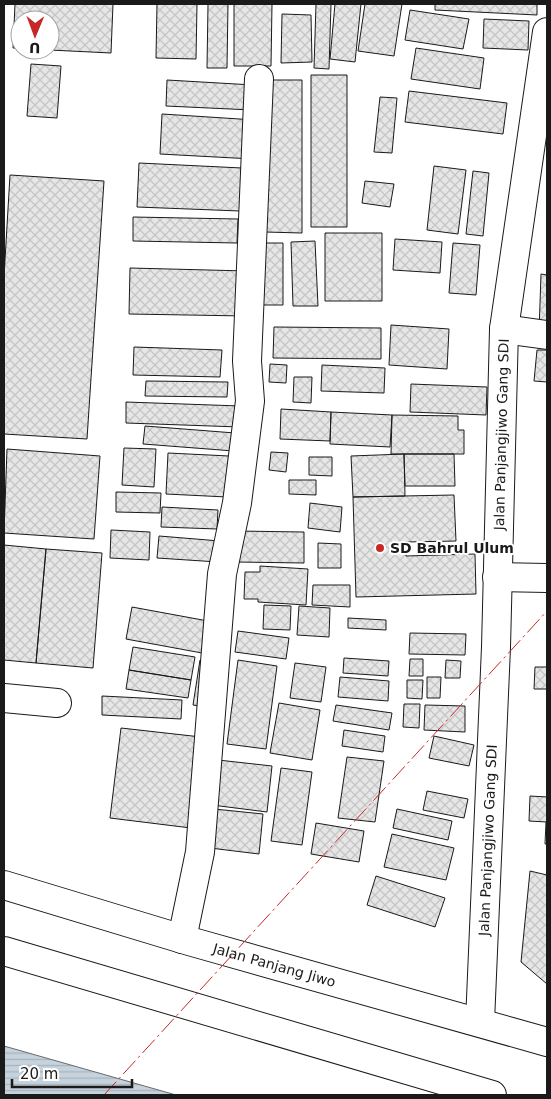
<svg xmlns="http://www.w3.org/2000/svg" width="551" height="1099" viewBox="0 0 551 1099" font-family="'DejaVu Sans',sans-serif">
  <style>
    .water { fill: url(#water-rules); stroke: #6a6a6a }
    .building { fill: url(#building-cross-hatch); stroke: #1a1a1a }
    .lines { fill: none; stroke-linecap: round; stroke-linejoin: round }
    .minor-casing { stroke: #1a1a1a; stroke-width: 30 }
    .major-casing { stroke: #1a1a1a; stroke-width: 30 }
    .minor { stroke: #fff; stroke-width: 28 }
    .major { stroke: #fff; stroke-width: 28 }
    .power { stroke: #c62828; stroke-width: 1; stroke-dasharray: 18 4 2.5 4; stroke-linecap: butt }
    .poi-dot { fill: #c62828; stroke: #fff; stroke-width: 2 }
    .labels { text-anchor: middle; stroke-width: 4; stroke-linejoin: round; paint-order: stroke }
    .street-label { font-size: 14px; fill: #1a1a1a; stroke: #fff }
    .poi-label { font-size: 14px; font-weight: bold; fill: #1a1a1a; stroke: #fff; text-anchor: start }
  </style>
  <defs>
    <pattern id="water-rules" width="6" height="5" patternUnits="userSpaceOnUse" patternTransform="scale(1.25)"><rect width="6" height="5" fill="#c6d2dc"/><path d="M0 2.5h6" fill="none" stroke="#aab4bc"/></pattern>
    <pattern id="building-cross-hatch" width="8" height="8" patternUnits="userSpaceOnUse" patternTransform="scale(1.25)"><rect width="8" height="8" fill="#e6e6e6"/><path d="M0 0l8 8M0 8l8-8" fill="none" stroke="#c5c5c5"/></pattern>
  </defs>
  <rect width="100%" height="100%" fill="#fff"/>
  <!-- water -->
  <path class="water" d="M4 1046 176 1095H4Z"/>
  <!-- building -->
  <path class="building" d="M15 4H113L111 53 50 50V20H20V48H13Z
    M157 4H197L196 59 156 58Z
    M208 4H228L227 68H207Z
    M234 4H272L271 66H234Z
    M316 4H331L329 69 314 68Z
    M335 4H361L355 62 330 59Z
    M365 4H402L394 56 358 51Z
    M435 4H537V15L435 10Z
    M410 10 469 19 463 49 405 40Z
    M282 14 311 15 312 62 281 63Z
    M484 19 529 21 528 50 483 48Z
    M416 48 484 58 480 89 411 79Z
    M31 64 61 66 57 118 27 116Z
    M311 75H347V227H311Z
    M167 80 253 85 252 110 166 106Z
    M265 80H302V233L265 232Z
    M409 91 507 103 503 134 405 122Z
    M380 97 397 98 392 153 374 152Z
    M162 114 255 120 253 159 160 154Z
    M139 163 242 168 240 211 137 207Z
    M434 166 466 170 458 234 427 230Z
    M473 171 489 173 483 236 466 234Z
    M10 175 104 181 87 439 4 434V277Z
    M365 181 394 184 390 207 362 203Z
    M133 217 238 219 237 243 133 241Z
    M325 233H382V301H325Z
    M395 239 442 242 440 273 393 270Z
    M315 241 318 306H293L291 242Z
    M256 243H283V305H256Z
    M453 243 480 245 476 295 449 293Z
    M130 268 247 271 246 316 129 314Z
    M541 274 547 275V333H539Z
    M391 325 449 329 447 369 389 365Z
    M274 327 381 328V359L273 358Z
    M134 347 222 350 220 377 133 375Z
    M537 350H547V382L534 381Z
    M270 364 287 365 286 383 269 382Z
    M322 365 385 368 384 393 321 391Z
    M294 377H312L311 403 293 402Z
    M146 381 228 382 227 397 145 396Z
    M411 384 487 387 486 415 410 412Z
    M126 402 240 406V427L126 423Z
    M281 409 331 412 330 441 280 439Z
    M331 412 392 415 390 447 330 444Z
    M392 415 458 416V430H464V454H391Z
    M145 426 235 433 234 451 143 444Z
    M124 448 156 449 154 487 122 485Z
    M7 449 100 456 94 539 4 533Z
    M271 452 288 453 286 472 269 470Z
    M168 453 229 456 227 497 166 494Z
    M404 454H454L455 486H405Z
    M404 454 405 496 353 497 351 456Z
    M309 457H332V476L309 475Z
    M289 480H316V495L289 494Z
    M116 492 161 493 160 513 116 512Z
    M454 495 456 541 405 542 406 556 475 554 476 594 356 597 353 497Z
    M310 503 342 507 340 532 308 528Z
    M162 507 218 510 217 529 161 527Z
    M111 530 150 532 149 560 110 558Z
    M236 531 304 532V563L236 562Z
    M159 536 220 541 218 562 157 558Z
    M318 543 341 544V568H318Z
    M4 545 46 549 36 663 4 660Z
    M46 549 102 553 93 668 36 663Z
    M260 566 308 569 306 605 258 602V599H244L245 572H260Z
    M313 585H350V607L312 605Z
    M264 605 291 606 290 630 263 629Z
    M299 606 330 608 329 637 297 635Z
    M132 607 208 621 202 653 126 639Z
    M348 618 386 620V630L348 628Z
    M238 631 289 638 286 659 235 652Z
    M410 633 466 634 465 655 409 654Z
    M133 647 195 657 191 680 129 670Z
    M344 658 389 661 388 676 343 673Z
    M410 659H423V676H409Z
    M200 660 212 662 205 707 193 705Z
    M238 660 277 666 266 749 227 744Z
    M446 660 461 661 460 678H445Z
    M295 663 326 667 321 702 290 698Z
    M535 667H547V689H534Z
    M129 670 191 680 188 698 126 689Z
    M340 677 389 681 388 701 338 697Z
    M427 677H441L440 698H427Z
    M407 680H423L422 699 407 698Z
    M102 696 182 700 181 719 102 715Z
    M279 703 320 710 312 760 270 753Z
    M404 704H420L419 728 403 727Z
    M336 705 392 713 389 730 333 721Z
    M425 705 465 706V732L424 730Z
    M121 728 201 737 191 828 110 818Z
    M344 730 385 736 383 752 342 746Z
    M434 736 474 745 469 766 429 758Z
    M347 757 384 761 375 822 338 818Z
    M218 760 272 766 267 812 212 805Z
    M281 768 312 772 302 845 271 841Z
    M427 791 468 799 464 818 423 810Z
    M530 796 547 797V822L529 821Z
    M214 809 263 814 259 854 210 848Z
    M397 809 452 821 448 840 393 828Z
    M546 822H547V844H545Z
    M316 823 364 831 359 862 311 854Z
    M392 834 454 848 446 880 384 867Z
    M530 871 547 875V984L521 962Z
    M376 876 445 898 435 927 367 905Z"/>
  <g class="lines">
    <defs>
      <g id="minor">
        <path d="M504 329 547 335"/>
        <path d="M497 577 547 578"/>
        <path d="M4 698 57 703"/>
        <path d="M182 939 200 852 222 574 237 503 250 401 247 361 259 79"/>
        <path id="s1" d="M480 1022 496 647 504 329 547 32"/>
      </g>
      <g id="major">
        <path id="s2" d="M4 885 189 941 547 1042"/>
        <path d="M4 951 492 1095"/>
      </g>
    </defs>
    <!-- minor casing -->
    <use href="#minor" class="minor-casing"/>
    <!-- major casing -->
    <use href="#major" class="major-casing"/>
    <!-- minor -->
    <use href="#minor" class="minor"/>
    <!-- major -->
    <use href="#major" class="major"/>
    <!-- power -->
    <path class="power" d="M104 1095 547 611"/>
  </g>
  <!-- markers -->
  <circle class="poi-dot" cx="380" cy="548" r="5"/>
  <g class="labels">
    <!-- street labels -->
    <g class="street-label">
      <text dy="5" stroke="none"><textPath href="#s1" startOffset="588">Jalan Panjangjiwo Gang SDI</textPath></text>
      <text dy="5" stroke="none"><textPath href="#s1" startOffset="182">Jalan Panjangjiwo Gang SDI</textPath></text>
      <text dy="5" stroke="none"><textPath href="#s2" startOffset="282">Jalan Panjang Jiwo</textPath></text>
    </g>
    <!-- poi labels -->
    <g class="poi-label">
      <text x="390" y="553">SD Bahrul Ulum</text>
    </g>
  </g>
  <!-- border -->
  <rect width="551" height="1099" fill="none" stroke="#1a1a1a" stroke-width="10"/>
  <!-- north arrow -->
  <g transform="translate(35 35) rotate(181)"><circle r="24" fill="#ffffff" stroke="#a3a3a3"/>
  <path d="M0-4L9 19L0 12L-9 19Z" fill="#c62828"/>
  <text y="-8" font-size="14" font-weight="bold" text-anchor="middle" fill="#1a1a1a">U</text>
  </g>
  <!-- scale -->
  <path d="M12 1079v8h120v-8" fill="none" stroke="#1a1a1a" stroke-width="2.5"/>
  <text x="20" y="1079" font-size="15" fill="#1a1a1a" stroke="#ffffff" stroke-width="4" paint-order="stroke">20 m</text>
</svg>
